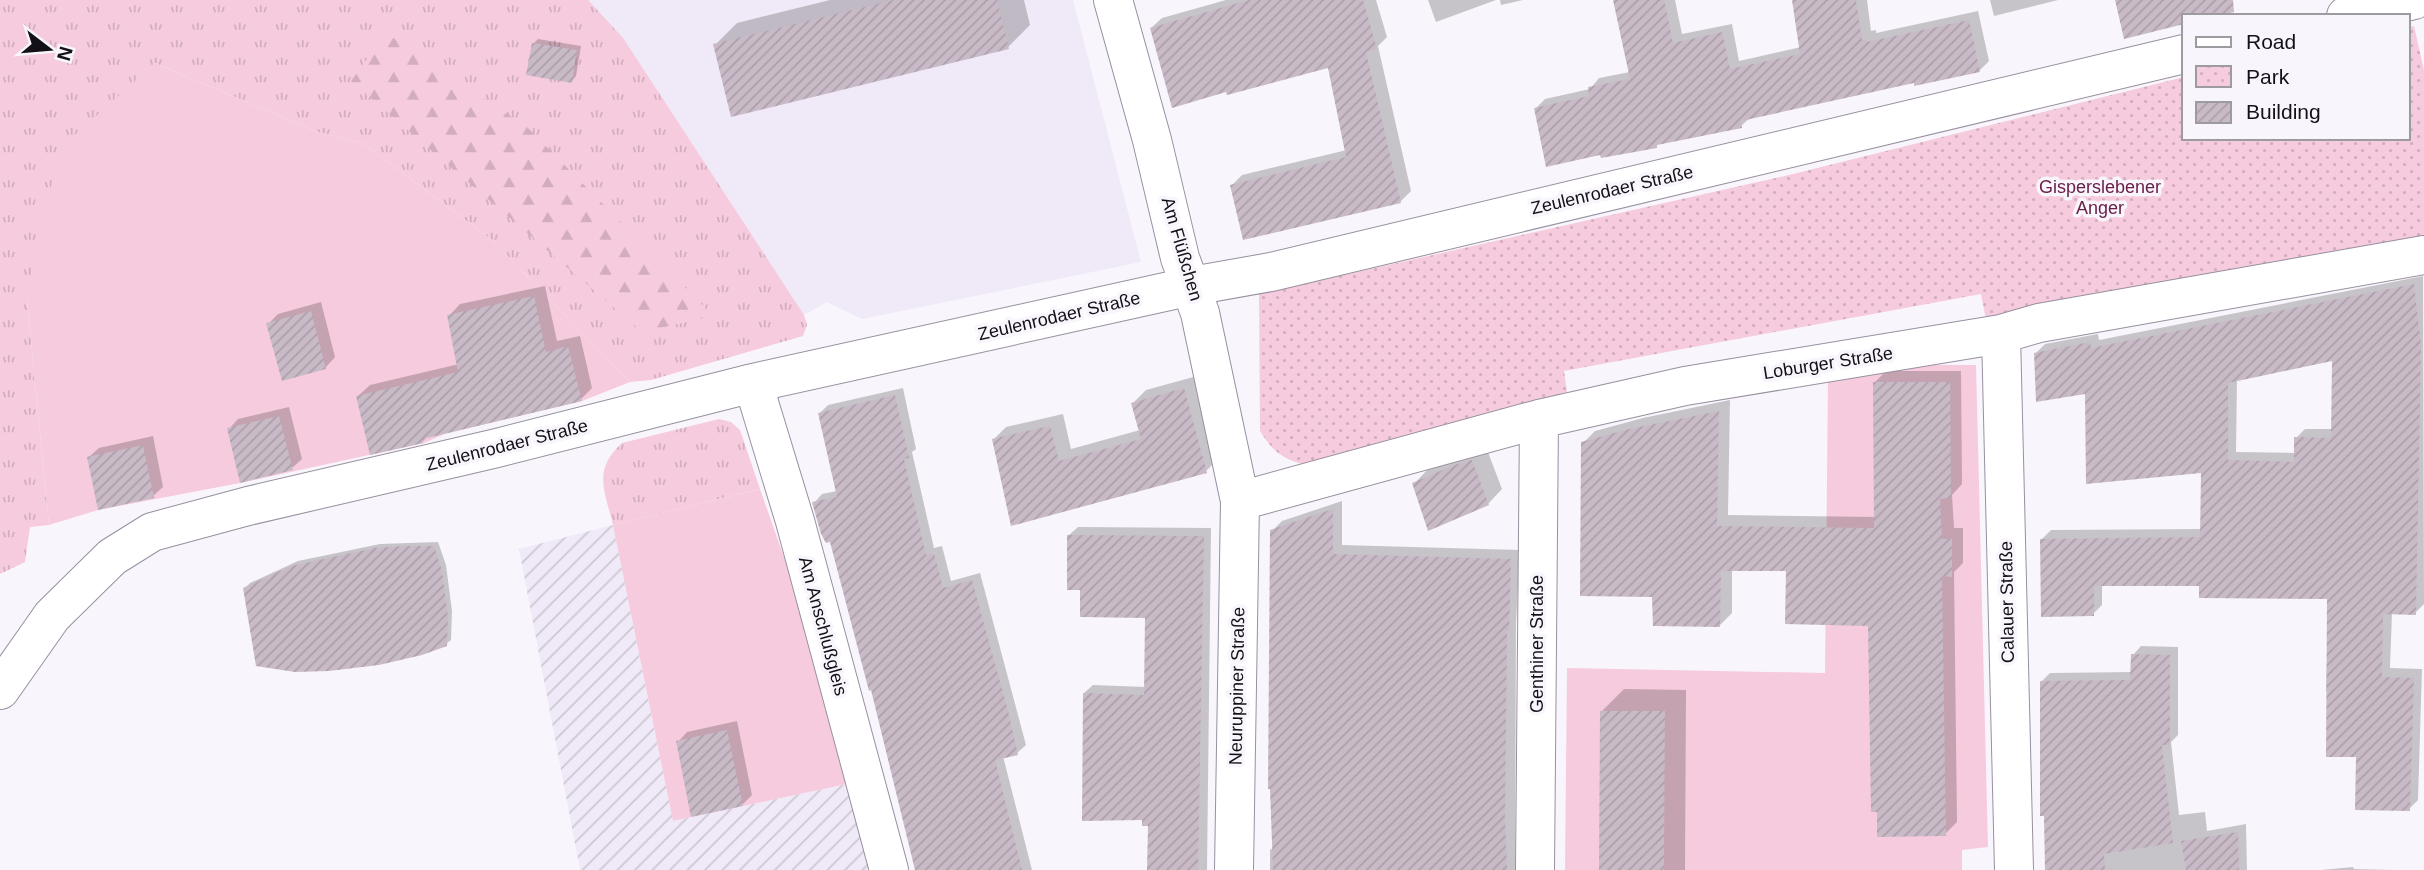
<svg xmlns="http://www.w3.org/2000/svg" width="2424" height="870" viewBox="0 0 2424 870" font-family="Helvetica,sans-serif">
  <style>
    .built { fill: #f0e9f7 }
    .industrial { fill: url(#industrial-furrows) }
    .grass { fill: url(#grass-tufts) }
    .forest { fill: url(#forest-firs) }
    .park { fill: url(#park-dots) }
    .garden { fill: #f6cbdd }
    .shadow { fill: #0003; fill-rule: evenodd }
    .building { fill: url(#building-hatch); fill-rule: evenodd }
    .lines { fill: none; stroke-linecap: round; stroke-linejoin: round }
    .minor-casing { stroke: #9790a0; stroke-width: 40 }
    .minor { stroke: #fff; stroke-width: 38 }
    .labels { text-anchor: middle; stroke-width: 7; stroke-linejoin: round; paint-order: stroke }
    .park-label { font-size: 18px; fill: #692246; stroke: #f9f5fc }
    .street-label { font-size: 18px; fill: #131117; stroke: #f9f5fc }
  </style>
  <defs>
    <pattern id="industrial-furrows" width="10" height="10" patternUnits="userSpaceOnUse" patternTransform="scale(1.75)"><rect width="10" height="10" fill="#f0e9f7"/><path d="M-1 1l2-2M0 10L10 0M9 11l2-2" fill="none" stroke="#cdc7d3"/></pattern>
    <pattern id="grass-tufts" width="24" height="20" patternUnits="userSpaceOnUse" patternTransform="scale(1.75)"><rect width="24" height="20" fill="#f6cbdd"/><path d="M3 7l-1-3M5 7V3M7 7l1-3M15 17l-1-3M17 17v-4M19 17l1-3" fill="none" stroke="#d2adbd"/></pattern>
    <pattern id="forest-firs" width="22" height="20" patternUnits="userSpaceOnUse" patternTransform="scale(1.75)"><rect width="22" height="20" fill="#f6cbdd"/><path d="M5 1l3.5 6h-7zM16 11l3.5 6h-7z" fill="#d2adbd"/></pattern>
    <pattern id="park-dots" width="8" height="8" patternUnits="userSpaceOnUse" patternTransform="scale(1.75)"><rect width="8" height="8" fill="#f6cbdd"/><path d="M2 2h.1M6 6h.1" fill="none" stroke="#d2adbd" stroke-width="1.8" stroke-linecap="round"/></pattern>
    <pattern id="building-hatch" width="6" height="6" patternUnits="userSpaceOnUse" patternTransform="scale(1.75)"><rect width="6" height="6" fill="#c9bac7"/><path d="M-1 1l2-2M0 6l6-6M5 7l2-2" fill="none" stroke="#ac9faa"/></pattern>
  </defs>
  <rect width="100%" height="100%" fill="#f9f5fc"/>
  <!-- built -->
  <path class="built" d="M323 0H1073L1141 262 862 319 827 302 804 315 800 331Z"/>
  <!-- industrial -->
  <path class="industrial" d="M613 525 673 821 856 782 879 870H580L519 549Z"/>
  <!-- grass -->
  <path class="grass" d="M0 0H588L623 38 804 315 807 325 803 336 651 380 630 382 492 240 364 144 315 131 155 63 27 300 49 525 30 527 25 562 0 574Z
    M719 419 731 422 740 430 760 489 613 525C605 491 592 470 622 443Z"/>
  <!-- forest -->
  <path class="forest" d="M386 33 528 128 713 316 642 332 351 81Z"/>
  <!-- park -->
  <path class="park" d="M2414 26 2424 70V237C2277 260 2131 288 1986 320L1981 294 1564 371 1567 392 1313 466C1287 462 1274 454 1260 431L1259 294 1789 175 2184 77V138H2408V27Z"/>
  <!-- garden -->
  <path class="garden" d="M155 63 315 131 364 144 492 240 630 382 582 401 447 433 424 443 240 483 98 510 49 525 27 300 59 149Z
    M1911 365H1976L1988 847 1962 850V870H1565L1567 668 1825 673 1828 382Z
    M760 489 832 694 856 782 673 821 613 525Z"/>
  <!-- shadow -->
  <path class="shadow" d="M830 0H1024L1030 25 1008 47 715 45 737 23Z
    M1226 0H1376L1387 37 1378 46 1411 191 1400 202 1232 185 1242 175 1347 150 1329 65 1151 28 1162 18Z
    M1428 0H1496L1436 22Z
    M1500 0H1523L1501 5Z
    M1615 0H1675L1682 34 1732 24 1739 61 1801 47 1794 0H1867L1871 31 1876 30V33L1978 11 1989 61 1979 71 1915 81 1751 117 1741 126 1659 143 1656 146 1536 108 1545 99 1590 89 1599 78 1630 72Z
    M1990 0H2058L1994 16Z
    M538 39 581 46 576 76 572 81 533 44Z
    M2423 276 2424 604 2415 613H2392L2390 668 2422 669 2418 800 2409 809 2358 756 2329 691H2326L2329 597 2201 585 2102 584V605L2093 614 2042 539 2051 530 2202 529V471L2087 392 2036 353 2045 344 2098 334 2099 340ZM2334 359 2333 429H2305L2296 438V453L2236 452 2237 379Z
    M545 286 557 341 580 336 592 388 581 399 428 436 423 441 358 396 370 385 459 364 449 316 460 304Z
    M321 302 335 357 326 367 283 379 268 324 278 314Z
    M1886 371H1961L1962 484 1952 495 1954 528H1963V563L1954 572 1957 822 1945 834 1870 624 1787 570 1732 569V613L1720 625 1654 595 1583 443 1595 431 1643 418 1730 400 1728 515 1876 517 1874 383Z
    M1197 376 1219 458 1206 471 1013 524 993 440 1006 427 1063 414 1071 449 1140 430 1133 403 1146 390Z
    M903 388 916 449 912 452 934 548 942 546 951 581 980 573 1026 745 1017 753 1003 756 1032 870H917L872 688 831 540 814 503 822 494 837 491 820 413 828 405Z
    M289 407 302 459 292 468 229 429 238 419Z
    M153 436 163 487 153 496 89 457 99 448Z
    M1486 447 1502 489 1488 504 1414 484 1428 469Z
    M1342 501V545L1520 550 1516 622 1515 870H1270V850L1274 847 1272 531 1282 521Z
    M1078 527 1211 528 1207 870H1149L1150 824 1144 818 1084 693 1093 685 1146 687 1147 617 1082 589 1069 535Z
    M438 542 446 565 452 611 451 640 446 644 245 588 250 583 298 561 380 544Z
    M2141 646 2178 647V735L2171 742 2179 815 2205 812 2207 831 2246 824 2247 870H2047L2041 682 2050 673 2132 672 2133 655Z
    M1624 689 1686 690 1685 870H1601L1602 711Z
    M737 721 752 795 742 805 678 742 687 732Z
    M2353 867 2354 869 2396 870H2321Z"/>
  <!-- building -->
  <path class="building" d="M893 0H997L1009 49 731 117 713 44Z
    M1249 0H1363L1377 49 1366 52 1401 203 1243 240 1230 185 1346 157 1328 68 1227 95 1226 92 1172 108 1150 28Z
    M1613 0H1664L1673 43 1722 32 1730 69 1800 54 1792 0H1856L1862 40 1866 39 1867 42 1969 20 1980 72 1914 86V83L1741 121 1742 128 1657 145V148L1601 158 1600 155 1546 167 1534 108 1589 96 1588 87 1630 79Z
    M2115 0H2233L2234 12 2219 16H2184V24L2124 39Z
    M532 43 577 50 572 83 526 75Z
    M2414 284 2421 345 2416 615 2383 614 2382 677 2414 678 2410 811 2355 810 2356 757H2326L2327 599 2199 598V586H2094V616L2041 617 2040 539 2200 537 2201 473 2086 484 2085 394 2036 402 2034 353 2090 342 2091 348ZM2332 361 2331 438 2294 437V462L2228 460V383Z
    M534 296 546 352 568 346 582 401 423 439V443L370 455 356 396 458 372 447 315Z
    M311 311 326 369 282 381 266 323Z
    M1873 382H1950L1951 498 1940 499 1942 539H1952V577L1942 576 1946 836 1877 837V812H1871L1868 626 1785 624 1786 571H1721L1720 627 1653 626 1652 597 1580 596 1581 442 1629 429 1719 411 1717 526 1874 528Z
    M1184 388 1207 473 1011 526 992 439 1050 426 1059 461 1141 439 1131 403Z
    M895 395 909 458 904 459 926 555 934 553 943 588 972 580 1008 711 1018 755 996 760V764L1022 870H915L871 690 869 691 830 542 826 543 821 534 812 502 837 497 818 413Z
    M279 416 293 470 240 483 227 428Z
    M143 445 154 498 98 510 87 457Z
    M1472 460 1489 505 1428 531 1412 483 1454 465Z
    M1333 509V554L1511 559 1509 631H1507L1505 816 1507 870H1273L1270 789H1268L1270 530Z
    M1067 535 1204 536 1198 870H1147L1148 826H1142V820L1082 821 1083 693 1144 695 1145 618 1080 617V590H1067Z
    M405 546H434L442 571 448 617 447 646 422 655 379 665 329 671 295 672 256 666 243 588 291 566 375 548Z
    M2131 654 2170 655V745H2162L2173 843 2104 854 2105 870H2045L2044 816H2040V681L2130 680Z
    M1600 711H1665L1664 870H1599Z
    M727 730 743 806 691 817 676 741Z
    M2238 832 2239 870H2186L2181 841Z"/>
  <g class="lines">
    <defs>
      <path id="minor" d="M1113 0 1152 140 1180 258 1200 313 1240 501 1234 870
        M2346 16 2414 0
        M2001 334 2014 870
        M753 383 795 521 889 870
        M1240 501 1539 419 1685 386 2001 334 2039 323 2424 255
        M0 690 52 616 112 557 152 532 248 506 497 448 753 383 1192 286 1271 272 2184 54
        M1535 870 1539 419"/>
    </defs>
    <!-- minor casing -->
    <use href="#minor" class="minor-casing"/>
    <!-- minor -->
    <use href="#minor" class="minor"/>
  </g>
  <g class="labels">
    <!-- park labels -->
    <g class="park-label">
      <text x="2100" y="193">Gisperslebener<tspan x="2100" dy="21">Anger</tspan></text>
    </g>
    <!-- street labels -->
    <g class="street-label">
      <text transform="translate(1612 190) rotate(-13)" y="6">Zeulenrodaer Straße</text>
      <text transform="translate(1182 249) rotate(74)" y="6">Am Flüßchen</text>
      <text transform="translate(1059 316) rotate(-13)" y="6">Zeulenrodaer Straße</text>
      <text transform="translate(1828 363) rotate(-9)" y="6">Loburger Straße</text>
      <text transform="translate(507 445) rotate(-14)" y="6">Zeulenrodaer Straße</text>
      <text transform="translate(2007 602) rotate(-91)" y="6">Calauer Straße</text>
      <text transform="translate(823 626) rotate(75)" y="6">Am Anschlußgleis</text>
      <text transform="translate(1537 644) rotate(-90)" y="6">Genthiner Straße</text>
      <text transform="translate(1237 686) rotate(-89)" y="6">Neuruppiner Straße</text>
    </g>
  </g>
  <!-- legend -->
  <rect x="2182" y="14" width="228" height="126" fill="#f9f5fc" stroke="#9d9aa0" stroke-width="2"/>
  <rect x="2196" y="37" width="35" height="10" fill="#ffffff" stroke="#9d9aa0" stroke-width="2"/>
  <text x="2246" y="49" font-size="21" fill="#131117">Road</text>
  <rect x="2196" y="66" width="35" height="21" fill="url(#park-dots)" stroke="#9d9aa0" stroke-width="2"/>
  <text x="2246" y="84" font-size="21" fill="#131117">Park</text>
  <rect x="2196" y="102" width="35" height="21" fill="url(#building-hatch)" stroke="#9d9aa0" stroke-width="2"/>
  <text x="2246" y="119" font-size="21" fill="#131117">Building</text>
  <!-- north arrow -->
  <g transform="translate(49 49) rotate(106)" stroke="#f9f5fc" stroke-width="5" paint-order="stroke">
  <path d="M0-5L12 26L0 18L-12 26Z" fill="#131117"/>
  <text y="-10" font-size="19" font-weight="bold" text-anchor="middle" fill="#131117">N</text>
  </g>
</svg>
